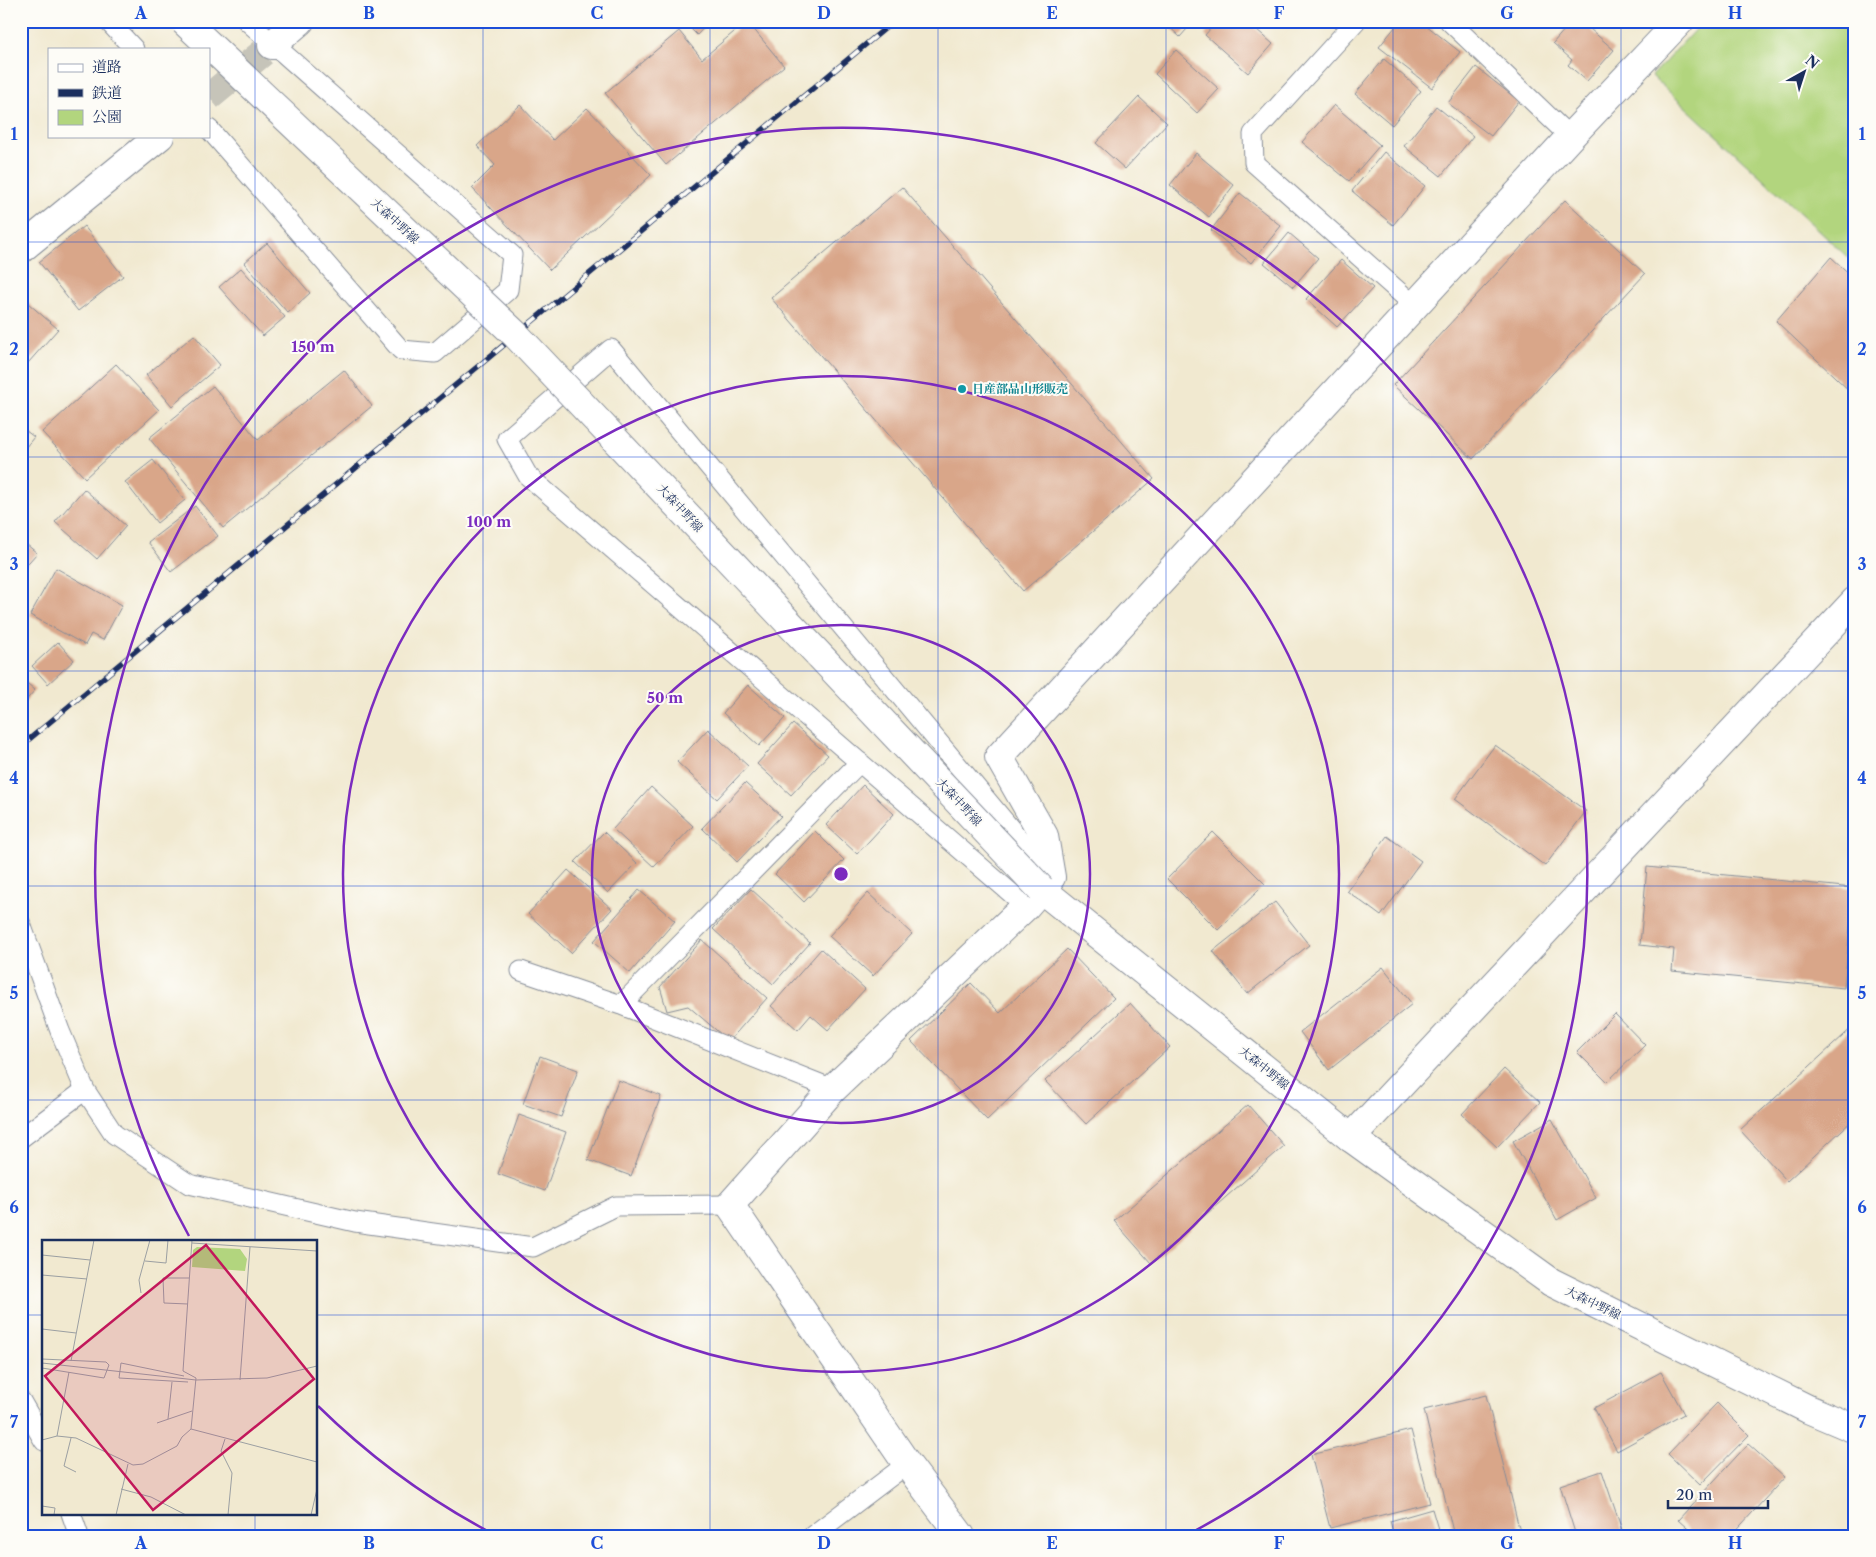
<svg xmlns="http://www.w3.org/2000/svg" width="1876" height="1557" viewBox="0 0 1876 1557" font-family="'Libre Caslon Text','Noto Serif JP',serif">
  <style>
    .green { fill: #b2d57e; stroke: #66826e }
    .building { fill: #d9a689 }
    .lines { fill: none; stroke-linecap: round; stroke-linejoin: round }
    .minor-tunnel { stroke: #c6c4b9; stroke-width: 28; stroke-dasharray: 28 14; stroke-linecap: butt }
    .service-casing { stroke: #868c97; stroke-width: 21 }
    .minor-casing { stroke: #868c97; stroke-width: 30 }
    .tertiary-casing { stroke: #868c97; stroke-width: 30 }
    .secondary-casing { stroke: #868c97; stroke-width: 30 }
    .service { stroke: #fff; stroke-width: 19 }
    .minor { stroke: #fff; stroke-width: 28 }
    .tertiary { stroke: #fff; stroke-width: 28 }
    .secondary { stroke: #fff; stroke-width: 28 }
    .rail-casing { stroke: #1b2f5e; stroke-width: 5.5 }
    .rail { stroke: #fdfcf7; stroke-width: 4; stroke-dasharray: 11; stroke-linecap: butt }
    .secondary-bridge-casing { stroke: #868c97; stroke-width: 30; stroke-linecap: butt }
    .secondary-bridge { stroke: #fff; stroke-width: 28 }
    .grid { fill: none; stroke: #1d4ed8; stroke-width: 1; stroke-opacity: 0.55 }
    .ring { fill: none; stroke: #7b2cbf; stroke-width: 2.5 }
    .culture-dot { fill: #0f9aa8; stroke: #fdfcf7; stroke-width: 2 }
    .labels { text-anchor: middle; stroke-width: 4; stroke-linejoin: round; paint-order: stroke }
    .street-label { font-size: 12px; fill: #1b2f5e; stroke: #fdfcf7 }
    .culture-label { font-size: 12px; font-weight: bold; fill: #0d838f; stroke: #fdfcf7; text-anchor: start }
    .inset-road { fill: none; stroke: #9b9fa2; stroke-width: 1 }
    .view { fill: #c2185b; fill-opacity: 0.15; stroke: #c2185b; stroke-width: 2.5 }
    .inset-edge { fill: none; stroke: #1b2f5e; stroke-width: 2.5 }
    .centre { fill: #7b2cbf; stroke: #fdfcf7; stroke-width: 2.5 }
    .ring-label { font-size: 15px; text-anchor: middle; font-weight: bold; fill: #7b2cbf; stroke: #fdfcf7; stroke-width: 4; stroke-linejoin: round; paint-order: stroke }
    .neatline { fill: none; stroke: #1d4ed8; stroke-width: 2 }
    .grid-label { font-size: 16px; text-anchor: middle; font-weight: bold; fill: #1d4ed8 }
  </style>
  <rect width="100%" height="100%" fill="#fdfcf7"/>
  <filter id="ink" filterUnits="userSpaceOnUse"><feTurbulence type="fractalNoise" baseFrequency=".02" numOctaves="2"/><feDisplacementMap in="SourceGraphic" scale="10" xChannelSelector="R" yChannelSelector="G"/><feConvolveMatrix kernelMatrix="1 2 1 2 8 2 1 2 1" color-interpolation-filters="sRGB"/></filter>
  <filter id="wash" filterUnits="userSpaceOnUse"><feTurbulence type="fractalNoise" baseFrequency=".0096" numOctaves="4" result="noise"/><feDisplacementMap in="SourceGraphic" scale="20" xChannelSelector="R" yChannelSelector="G"/><feGaussianBlur stdDeviation="1.12" result="paint"/><feColorMatrix in="noise" values="0 0 0 0 0 0 0 0 0 0 0 0 0 0 0 0 0 1.4 0 .05"/><feComposite in="paint" operator="in"/></filter>
  <g filter="url(#wash)">
    <rect width="100%" height="100%" fill="#f1e9d0"/>
    <!-- green -->
    <path class="green" d="M1703 21H1855V264L1652 76Z"/>
    <g id="blocks">
      <!-- building -->
      <path class="building" d="M683 21H710L697 35Z
        M747 21 784 66 666 165 605 93 679 31 702 59Z
        M1163 21H1194L1180 37Z
        M1217 21H1247L1273 44 1248 73 1205 35Z
        M1400 21H1421L1460 52 1432 88 1379 47Z
        M1572 21H1581L1614 50 1587 81 1568 65 1572 60 1553 43Z
        M1176 50 1219 89 1197 113 1155 74Z
        M1384 59 1421 91 1392 125 1355 94Z
        M1476 67 1519 101 1491 136 1448 103Z
        M1139 97 1167 123 1125 169 1096 143Z
        M520 105 553 140 587 108 651 175 550 270 472 188 495 165 477 146Z
        M1334 105 1380 145 1349 181 1302 142Z
        M1436 106 1473 136 1441 176 1404 146Z
        M1384 152 1425 186 1393 225 1352 191Z
        M1196 153 1234 185 1209 217 1170 185Z
        M902 187 1154 479 1023 591 771 298Z
        M1240 193 1281 226 1251 263 1211 230Z
        M1565 200 1645 274 1473 459 1393 385Z
        M84 226 123 276 78 311 39 262Z
        M1289 233 1318 258 1293 287 1264 263Z
        M267 243 310 293 288 313 244 263Z
        M1831 257 1855 279V396L1776 321Z
        M1341 260 1373 288 1337 327 1306 299Z
        M241 268 285 317 263 336 219 287Z
        M21 297 58 329 28 363 21 357Z
        M194 335 220 365 172 406 146 375Z
        M116 364 159 410 85 478 42 432Z
        M344 370 372 406 223 528 149 438 213 386 258 440Z
        M21 427 34 437 21 453Z
        M153 460 185 500 157 523 125 482Z
        M84 489 126 526 97 559 55 522Z
        M195 506 218 536 171 572 148 542Z
        M21 540 37 553 21 571Z
        M56 568 122 605 103 640 91 634 85 645 30 615Z
        M58 642 74 660 48 684 32 666Z
        M21 678 35 690 21 706Z
        M748 685 785 718 759 746 723 713Z
        M793 724 828 755 791 795 757 764Z
        M708 729 748 766 717 799 677 762Z
        M1495 745 1586 811 1545 866 1455 799Z
        M745 783 781 816 737 862 702 828Z
        M863 785 894 814 857 854 826 825Z
        M651 787 693 826 654 867 613 829Z
        M815 831 844 860 804 902 775 874Z
        M604 832 637 863 608 893 575 862Z
        M1213 832 1265 884 1218 930 1167 879Z
        M1387 836 1421 861 1381 916 1347 891Z
        M1647 867 1854 888 1844 988 1672 971 1674 949 1640 945Z
        M568 870 612 909 571 953 528 914Z
        M751 889 810 943 773 984 713 929Z
        M639 890 675 921 630 973 594 941Z
        M868 893 912 934 873 976 829 936Z
        M1275 902 1309 945 1247 994 1213 951Z
        M702 940 767 998 729 1041 688 1006 667 1011 660 987Z
        M821 949 865 989 828 1030 811 1015 798 1030 771 1006Z
        M1067 949 1114 998 987 1120 911 1041 971 983 1000 1013Z
        M1383 967 1412 1004 1329 1070 1300 1032Z
        M1130 1003 1170 1047 1086 1124 1045 1081Z
        M1615 1014 1645 1045 1607 1082 1577 1052Z
        M1855 1025V1118L1787 1181 1740 1130Z
        M540 1056 578 1070 561 1117 523 1104Z
        M1504 1069 1540 1102 1497 1147 1462 1114Z
        M618 1080 661 1096 631 1176 588 1160Z
        M1248 1105 1284 1146 1151 1263 1114 1221Z
        M519 1115 566 1132 545 1191 498 1174Z
        M1552 1119 1596 1198 1557 1220 1513 1141Z
        M1661 1372 1684 1414 1617 1451 1594 1408Z
        M1486 1395 1521 1536H1454L1424 1410Z
        M1717 1403 1749 1435 1700 1485 1668 1454Z
        M1411 1430 1430 1503 1330 1528 1311 1455Z
        M1748 1444 1785 1477 1731 1536H1696L1678 1520Z
        M1602 1471 1624 1536H1576L1560 1485Z
        M1432 1509 1440 1536H1394L1390 1521Z"/>
    </g>
  </g>
  <g filter="url(#ink)">
    <use href="#blocks" fill-opacity="0" stroke="#868c97" stroke-width="1"/>
    <g class="lines">
      <!-- minor-tunnel -->
      <path class="minor-tunnel" d="M209 97 272 45"/>
      <defs>
        <path id="service" d="M108 21 134 49
          M1356 21 1253 134 1254 163 1415 306
          M1449 21 1570 137
          M209 129 401 350 435 353 508 290 512 255 247 21
          M1026 906 528 476 507 439 611 349 1050 876
          M21 924 60 1031 85 1090 114 1134 189 1184 355 1222 533 1247 616 1206 730 1205
          M521 971 621 1005 833 1089
          M621 1005 860 762
          M21 1138 85 1090
          M21 1401 44 1441
          M71 1513 79 1536
          M812 1536 907 1464"/>
        <path id="minor" d="M272 45 300 21
          M21 249 160 136
          M961 1536 907 1464 730 1205 833 1089 1026 906 1051 877 1044 836 999 757 1570 137 1680 21"/>
        <path id="tertiary" d="M1351 1138 1855 601"/>
        <path id="secondary" d="M1041 889 1351 1138 1551 1282 1808 1409 1855 1429"/>
      </defs>
      <!-- service casing -->
      <use href="#service" class="service-casing"/>
      <!-- minor casing -->
      <use href="#minor" class="minor-casing"/>
      <!-- tertiary casing -->
      <use href="#tertiary" class="tertiary-casing"/>
      <!-- secondary casing -->
      <use href="#secondary" class="secondary-casing"/>
      <!-- service -->
      <use href="#service" class="service"/>
      <!-- minor -->
      <use href="#minor" class="minor"/>
      <!-- tertiary -->
      <use href="#tertiary" class="tertiary"/>
      <!-- secondary -->
      <use href="#secondary" class="secondary"/>
      <defs>
        <path id="rail" d="M21 746 894 21"/>
      </defs>
      <!-- rail casing -->
      <use href="#rail" class="rail-casing"/>
      <!-- rail -->
      <use href="#rail" class="rail"/>
      <defs>
        <path id="secondary-bridge" d="M184 21 515 334 1041 889"/>
      </defs>
      <!-- secondary-bridge casing -->
      <use href="#secondary-bridge" class="secondary-bridge-casing"/>
      <!-- secondary-bridge -->
      <use href="#secondary-bridge" class="secondary-bridge"/>
    </g>
  </g>
  <!-- grid -->
  <path class="grid" d="M255 21V1241M483 21V1536M710 21V1536M938 21V1536M1166 21V1536M1393 21V1536M1621 21V1536M21 242H1855M21 457H1855M21 671H1855M21 886H1855M21 1100H1855M21 1315H44M316 1315H1855M255 1513V1536"/>
  <!-- distance rings -->
  <g class="ring">
    <circle cx="841" cy="874" r="249"/>
    <circle cx="841" cy="874" r="498"/>
    <path d="M497 1536A746 746 0 0 1 318 1406M189 1236A746 746 0 1 1 1185 1536"/>
  </g>
  <!-- markers -->
  <circle class="culture-dot" cx="962" cy="389" r="5"/>
  <g class="labels">
    <!-- street labels -->
    <g class="street-label">
      <text transform="translate(395 221) rotate(43)" y="4">大森中野線</text>
      <text transform="translate(680 508) rotate(47)" y="4">大森中野線</text>
      <text transform="translate(959 802) rotate(47)" y="4">大森中野線</text>
      <text transform="translate(1264 1068) rotate(39)" y="4">大森中野線</text>
      <text transform="translate(1593 1303) rotate(26)" y="4">大森中野線</text>
    </g>
    <!-- culture labels -->
    <g class="culture-label">
      <text x="972" y="393">日産部品山形販売</text>
    </g>
  </g>
  <!-- overview -->
  <g transform="translate(42 1240)">
    <rect width="275" height="275" fill="#f1e9d0"/>
    <path d="M155 7 198 9 205 19 203 31 150 27 151 10Z" fill="#b2d57e"/>
    <path class="inset-road" d="M150 3 275 11M0 15 48 20M103 21 124 23 126 0M0 35 45 39M99 53 97 40 108 0M146 64 122 63 121 38H147M0 89 34 93M0 119 64 122 67 125 62 138 0 128M29 121 52 0M0 123 154 140 225 138 275 126M142 136 79 123 77 138 146 142M198 140 208 7M126 179 130 142M115 183 150 171M149 189 275 222M15 196 27 132M29 198 22 226 34 232M183 199 179 211 190 233 186 275M0 200 15 196 34 198 91 225 101 224 135 206 140 197 149 189 154 138 141 131 150 0M79 249 109 257 144 275M0 266 13 268 12 275M74 275 86 224M269 275 275 249"/>
    <path class="view" d="M164 5 272 139 111 270 3 136Z"/>
    <rect width="275" height="275" class="inset-edge"/>
  </g>
  <circle cx="841" cy="874" r="8" class="centre"/>
  <g class="ring-label">
    <text x="313" y="352">150 m</text>
    <text x="489" y="527">100 m</text>
    <text x="665" y="703">50 m</text>
  </g>
  <!-- margin -->
  <rect width="1876" height="1557" fill="none" stroke="#fdfcf7" stroke-width="55"/>
  <!-- legend -->
  <rect x="48" y="48" width="162" height="90" fill="#fdfcf7" stroke="#a3aaba"/>
  <rect x="58" y="64" width="25" height="8" fill="#ffffff" stroke="#a3aaba"/>
  <text x="92" y="72" font-size="15" fill="#1b2f5e">道路</text>
  <rect x="58" y="89" width="25" height="8" fill="#1b2f5e" stroke="#a3aaba"/>
  <text x="92" y="98" font-size="15" fill="#1b2f5e">鉄道</text>
  <rect x="58" y="110" width="25" height="15" fill="#b2d57e" stroke="#a3aaba"/>
  <text x="92" y="122" font-size="15" fill="#1b2f5e">公園</text>
  <!-- north arrow -->
  <g transform="translate(1804 72) rotate(39)" stroke="#fdfcf7" stroke-width="4" paint-order="stroke">
  <path d="M0-4L9 19L0 12L-9 19Z" fill="#1b2f5e"/>
  <text y="-8" font-size="14" font-weight="bold" text-anchor="middle" fill="#1b2f5e">N</text>
  </g>
  <!-- scale -->
  <path d="M1668 1500v8h100v-8" fill="none" stroke="#1b2f5e" stroke-width="2.5"/>
  <text x="1676" y="1500" font-size="15" fill="#1b2f5e" stroke="#fdfcf7" stroke-width="4" paint-order="stroke">20 m</text>
  <rect x="28" y="28" width="1820" height="1502" class="neatline"/>
  <g class="grid-label">
    <text x="141" y="19">A</text>
    <text x="369" y="19">B</text>
    <text x="597" y="19">C</text>
    <text x="824" y="19">D</text>
    <text x="1052" y="19">E</text>
    <text x="1279" y="19">F</text>
    <text x="1507" y="19">G</text>
    <text x="1735" y="19">H</text>
    <text x="14" y="140">1</text>
    <text x="1862" y="140">1</text>
    <text x="14" y="355">2</text>
    <text x="1862" y="355">2</text>
    <text x="14" y="570">3</text>
    <text x="1862" y="570">3</text>
    <text x="14" y="784">4</text>
    <text x="1862" y="784">4</text>
    <text x="14" y="999">5</text>
    <text x="1862" y="999">5</text>
    <text x="14" y="1213">6</text>
    <text x="1862" y="1213">6</text>
    <text x="14" y="1428">7</text>
    <text x="1862" y="1428">7</text>
    <text x="141" y="1549">A</text>
    <text x="369" y="1549">B</text>
    <text x="597" y="1549">C</text>
    <text x="824" y="1549">D</text>
    <text x="1052" y="1549">E</text>
    <text x="1279" y="1549">F</text>
    <text x="1507" y="1549">G</text>
    <text x="1735" y="1549">H</text>
  </g>
</svg>
